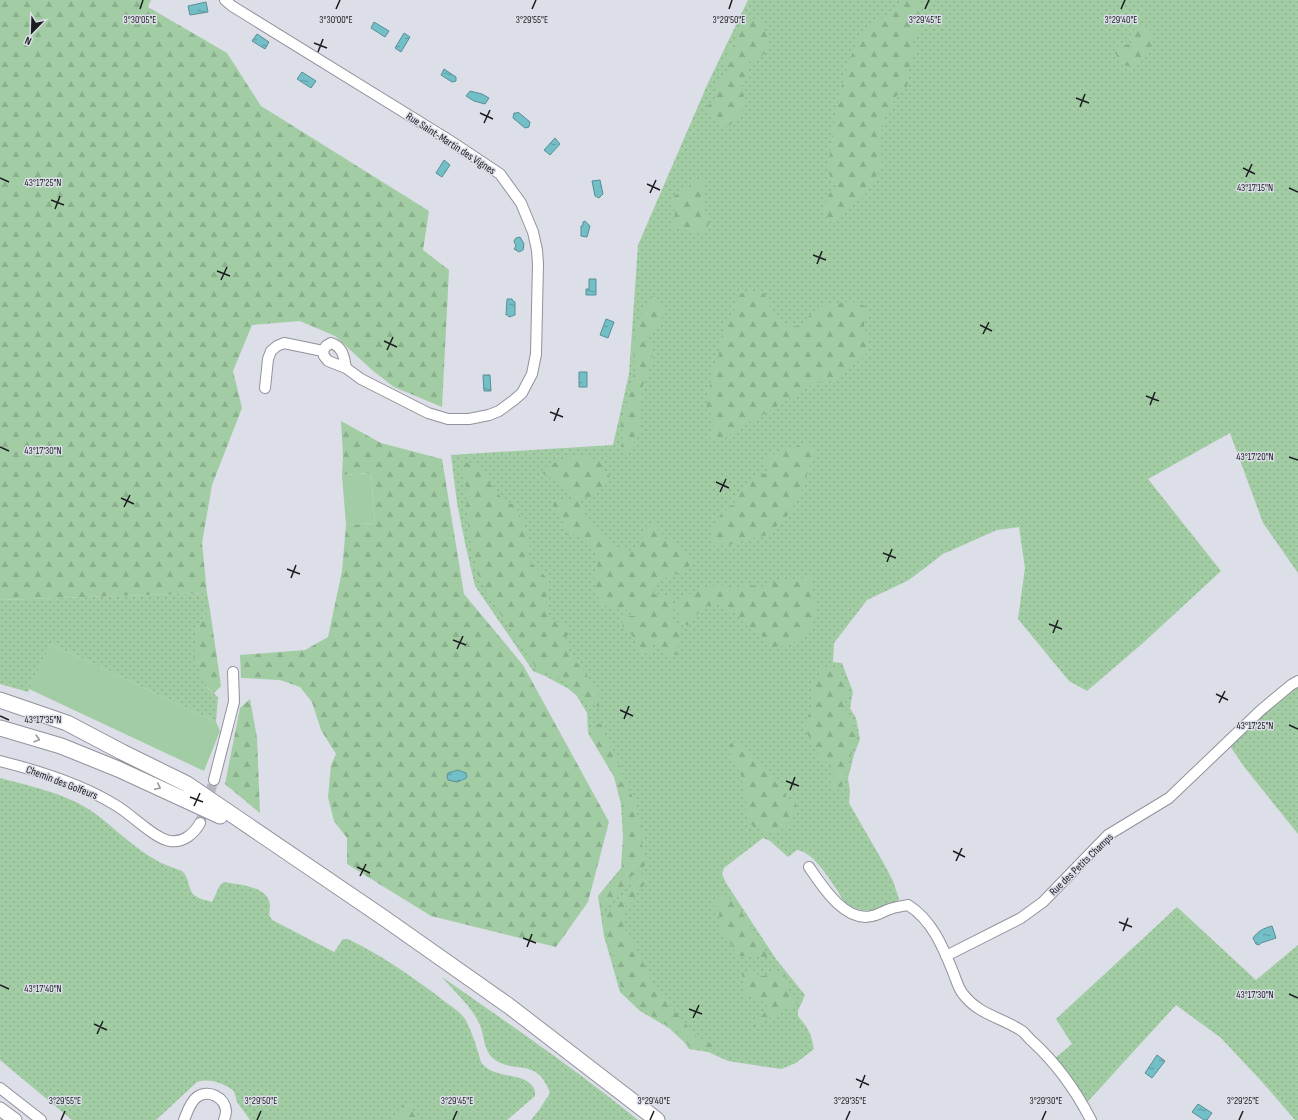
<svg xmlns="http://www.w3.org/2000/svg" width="1298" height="1120" viewBox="0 0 1298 1120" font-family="'Sofia Sans Condensed',sans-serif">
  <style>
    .grass { fill: url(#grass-dots) }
    .forest { fill: url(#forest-firs); fill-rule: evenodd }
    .garden { fill: #a2cda4 }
    .water { fill: url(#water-ripples); stroke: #598e96 }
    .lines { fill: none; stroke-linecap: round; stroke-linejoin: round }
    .minor-tunnel { stroke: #b6b7c0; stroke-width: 10; stroke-dasharray: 10 5; stroke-linecap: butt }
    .minor-casing { stroke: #91929c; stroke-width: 12 }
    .major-casing { stroke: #91929c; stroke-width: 15 }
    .highway-casing { stroke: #91929c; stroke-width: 17 }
    .minor { stroke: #fff; stroke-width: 10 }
    .major { stroke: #fff; stroke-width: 13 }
    .highway { stroke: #fff; stroke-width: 15 }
    .oneway { stroke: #99999b }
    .ticks { fill: none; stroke: #1c1d21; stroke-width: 1.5 }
    .labels { text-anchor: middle; stroke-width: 3; stroke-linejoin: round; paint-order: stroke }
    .street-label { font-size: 11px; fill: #1c1d21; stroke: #dcdee8 }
    .ticks-label { font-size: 10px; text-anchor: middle; fill: #1c1d21; stroke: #dcdee8; stroke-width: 3; stroke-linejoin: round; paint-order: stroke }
  </style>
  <defs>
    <pattern id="grass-dots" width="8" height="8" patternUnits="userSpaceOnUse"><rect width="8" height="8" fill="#a2cda4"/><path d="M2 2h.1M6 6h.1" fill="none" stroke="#8bb08d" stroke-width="1.8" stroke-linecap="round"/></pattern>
    <pattern id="forest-firs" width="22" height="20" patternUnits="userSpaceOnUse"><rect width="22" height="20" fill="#a2cda4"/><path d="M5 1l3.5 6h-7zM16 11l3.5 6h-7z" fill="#8bb08d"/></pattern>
    <pattern id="water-ripples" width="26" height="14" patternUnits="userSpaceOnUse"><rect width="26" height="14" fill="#73bfc8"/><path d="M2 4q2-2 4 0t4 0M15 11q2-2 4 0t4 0" fill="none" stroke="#5e9ba2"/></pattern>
  </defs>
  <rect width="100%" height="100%" fill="#dcdee8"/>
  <!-- grass -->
  <path class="grass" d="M748 0H1298V573L1263 523 1230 433 1148 479 1221 571 1143 643 1087 691 1069 681 1018 619 1025 568 1019 527 997 530 943 554 909 580 867 600 834 643 833 662 842 663 853 692 850 708 856 718 860 739 854 755 848 778 850 791 849 803 883 862 893 881 899 899C895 905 888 906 881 909 871 912 854 911 846 903 842 900 840 894 837 890 828 877 813 852 797 850L788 857 770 841 763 838 724 868 722 874 726 883 776 959 805 995 798 1011V1016L806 1026 811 1036 814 1049 796 1063 781 1069 728 1061 708 1052 689 1049 684 1042 669 1028 640 1011 620 992 604 936 598 896 621 868 623 837 621 804 614 777 588 733 587 713 577 696 569 689 545 676 533 671 475 586 465 543 457 503 451 455 613 445 629 374 638 245 708 83Z
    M207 593 210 610 196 628 205 686 218 697 216 722 51 644 28 692 0 684V600Z
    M1298 685V834L1245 768 1230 746 1284 695Z
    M0 778C30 786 64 793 90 810 112 825 130 845 154 859 162 864 172 867 182 871 189 877 188 888 193 894 198 899 206 900 212 902L220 885 224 882C240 885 270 886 270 907 269 915 268 916 274 921L334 952 343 939H348C381 955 410 975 439 997 447 1004 459 1010 465 1019 472 1031 477 1048 481 1062 493 1081 528 1070 535 1091V1096L507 1120H250L237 1102 234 1091C223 1083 210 1078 197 1082L156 1120H72L0 1060Z
    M1177 907 1256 980 1298 945V1120H1295L1264 1084 1221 1038 1176 1005 1081 1109 1054 1059 1072 1044 1056 1019Z
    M442 977C508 1023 575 1069 638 1120H531L539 1110 550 1093C537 1056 515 1075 494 1059 484 1052 484 1035 480 1025 472 1007 455 992 442 977Z"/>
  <!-- forest -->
  <path class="forest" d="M0 0H151L148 7 227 53 261 106 429 211 423 250 449 270 442 407 394 387 372 370 335 336 300 321 252 325 233 371 242 408 212 485 202 543 207 593 0 600Z
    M907 0H918L922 11 923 24 910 42 916 51C913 57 910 63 909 69 908 84 910 89 896 96L890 113 884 119 880 141 882 161 878 174 873 183 867 191 864 197 853 204 840 219 828 222 823 211 829 194 837 186C835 183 831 179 830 176 826 148 843 65 858 42 869 25 891 12 907 0Z
    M758 18C771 35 775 55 749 62 751 72 746 80 740 88L744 95C742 100 744 104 743 108 741 115 733 122 729 126L718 125 711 116 707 106C722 96 712 95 716 81L722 79 729 70 724 61 729 50 738 47 736 39 740 25Z
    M1137 23C1176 31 1134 82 1119 61 1117 58 1116 54 1115 52L1118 46 1130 44C1134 37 1133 30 1137 23Z
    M694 179H704L703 208 709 214V224L703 233 677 229 672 226 675 214 673 197 684 189 692 191Z
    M750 292 764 293 775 317 790 325 801 327 809 316 822 306 851 301 870 308 864 325 868 340 866 355 836 379 817 383 803 389 783 403 743 426 717 443 709 437 716 421 706 409 712 373 718 363 720 343 724 328 734 311 739 294Z
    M652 296 659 301 664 312C663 315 662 318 660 321 655 329 645 332 646 343L654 346 649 371 643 385 640 405 641 424 636 439 628 453 621 449 623 432 620 427 635 370 633 351 635 332 640 317Z
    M341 421 381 443 442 459 464 594 523 665 609 822 588 902 556 947 431 916 347 864V838L334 821 328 797 331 765 336 754 321 730 312 702 300 687 280 680 241 678 240 655 305 650 328 637 342 571 346 525 375 523 371 473 342 475 343 456ZM457 770H460L466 774 465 780 461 781 448 773Z
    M808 443 817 449 810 465 801 494 787 516 767 535 748 539 729 545 713 546 711 533 713 524 723 512 733 505 743 487 756 478 768 472 765 461 777 452Z
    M583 456 602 462V471L610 476C606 487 596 497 584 498L580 503 588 523 596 527 604 540 630 551 639 547 646 526 654 525 662 534 660 542 670 539 694 561 686 569 666 578 657 580 655 586 654 594 672 597V613L673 619 679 625 680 633 678 639V655L666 654 654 644 650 654 643 653 636 647C635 637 631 633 623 628L621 616H635L633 610C620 611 601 609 597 595 596 591 597 588 596 585 593 574 593 574 598 564 594 545 593 543 577 533L568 536 561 518 552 509 554 502 565 499 575 501 576 498 575 495 559 481 547 477 542 472 543 468C556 461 569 457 583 456Z
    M460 462 478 464 494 489 505 502 515 505 524 524 530 546 528 560 547 578 549 592 546 604 548 615 555 621 568 625 569 633 565 639 568 653 579 665 595 686 599 696V707L591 704 578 691 560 679 536 668 488 595 477 572 471 545 467 516 466 487Z
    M812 577 814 604 817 615C806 638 798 645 772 647L765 640 761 634 752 632 737 615 717 604 708 606 691 619 688 626C679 620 677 613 677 603L682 598 692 593 702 589 714 586H726L735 588 746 584 760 587 781 581Z
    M210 610 221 686 214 693 205 686 194 656 196 628Z
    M831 668H838L846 682 849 690 845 703 846 710 853 724 856 737 845 779 840 790 833 788 830 783 833 777 834 767 819 758C818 749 809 738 805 729L813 698 812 687 822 669Z
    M250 699 257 738 260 813 225 784 240 708Z
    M594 724H602L604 728V732L620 767 622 773 621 776 624 778 636 805 638 818 643 834 641 840 643 850 646 856V863L643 868 636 871 612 900 601 910 599 897 622 870 624 824 623 803 617 782 612 771 597 748 591 734V728Z
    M733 742 741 745 762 763 768 774 783 790 787 798 796 802C799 814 787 831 774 832 764 833 757 828 748 823L746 812V800L740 772 731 758 729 745Z
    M641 874 647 875 646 882 632 901 627 905 623 912V925L633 944 637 948 639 958 644 964 651 980 667 1002 696 1036 701 1040 711 1043 714 1048 708 1050 690 1048 686 1041 667 1025 643 1011 622 991 608 941 605 929V914C621 906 628 886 641 874Z
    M720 897 735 901 769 957 737 956 731 944 719 930V912L711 902Z
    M773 970 785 974 790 995 798 1002 751 1029 765 1012 767 1003 745 995 742 971 764 976Z
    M403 1104 411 1105 416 1120H392Z"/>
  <!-- garden -->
  <path class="garden" d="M371 473 375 523 346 525 342 475Z
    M51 644 216 722 220 731 204 771 29 689Z"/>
  <!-- water -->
  <path class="water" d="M206 2 208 12 190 15 188 6Z
    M374 22 389 31 385 37 371 28Z
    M404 33 410 37 401 52 395 48Z
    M257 34 269 42 265 49 252 41Z
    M444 69 456 77V81L452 82 441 75Z
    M302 72 316 81 311 88 297 79Z
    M470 91 482 94 489 98 485 104 474 101 466 96Z
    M518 112 530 122 529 127 525 128 513 118 514 113H517Z
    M555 138 560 144 550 155 544 150Z
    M444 160 450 165 442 177 436 173Z
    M600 180 603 194 599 198 595 196 592 181Z
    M585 221 590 226 587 237 581 236V226L583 225V222Z
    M520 237 524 244 523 250 519 252 514 249 516 246 514 241 516 238Z
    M589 279H596V295H586V289H589Z
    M507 299H512L513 301 515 302V315L509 317 508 315H506Z
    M606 319 614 322 608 338 600 335Z
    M579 372H587V387H579Z
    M483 375H490L491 391H484Z
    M458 770 466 773 467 777 465 779 457 782 448 780 447 776 448 773Z
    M1272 926 1276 938 1261 943 1259 945 1256 944 1253 938C1258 931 1264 928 1272 926Z
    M1157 1055 1165 1061 1152 1078 1145 1073Z
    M1198 1104 1212 1113 1207 1120H1204L1192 1112Z"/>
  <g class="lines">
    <!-- minor-tunnel -->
    <path class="minor-tunnel" d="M200 823 214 780"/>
    <defs>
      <path id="minor" d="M225 0 232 6 449 140 500 174 521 203 533 232 537 250 538 264 536 354 532 374 522 393 514 400 499 411 489 415 469 419H448L428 413 361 379 346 368 328 361 324 356 323 351 326 346 331 343C343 347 344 357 346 368
        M265 388 268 359 271 351 277 346 284 343 323 351
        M0 761C40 771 82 784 117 806 132 815 155 839 170 841 183 843 194 834 200 823
        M214 780 234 702 233 672
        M809 867C822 886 845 923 872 916 878 915 884 911 890 909 895 907 902 906 908 905 932 920 943 947 953 972 956 979 958 988 963 994 979 1015 1001 1017 1022 1031 1026 1034 1029 1039 1033 1042 1057 1064 1076 1091 1091 1120
        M946 956 1021 918 1043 902 1108 835 1169 798 1261 710 1291 685 1298 681
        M0 1088 41 1120
        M184 1120C187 1113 190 1102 197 1097 208 1089 225 1097 226 1111 226 1114 225 1117 224 1120"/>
      <path id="major" d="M0 1109 15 1120"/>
      <path id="highway" d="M0 700 67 723 122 752 187 784 384 918 509 1006 657 1120
        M0 728 61 746 118 769 220 816"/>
    </defs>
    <!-- minor casing -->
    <use href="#minor" class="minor-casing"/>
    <!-- major casing -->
    <use href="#major" class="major-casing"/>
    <!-- highway casing -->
    <use href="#highway" class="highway-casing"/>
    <!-- minor -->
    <use href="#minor" class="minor"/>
    <!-- major -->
    <use href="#major" class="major"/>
    <!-- highway -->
    <use href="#highway" class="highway"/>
  </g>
  <!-- one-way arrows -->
  <defs><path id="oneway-chevron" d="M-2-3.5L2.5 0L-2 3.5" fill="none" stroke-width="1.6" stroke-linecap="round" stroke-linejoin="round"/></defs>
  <g class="oneway">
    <use href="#oneway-chevron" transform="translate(37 739) rotate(17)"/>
    <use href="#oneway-chevron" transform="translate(158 787) rotate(25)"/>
  </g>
  <!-- ticks -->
  <path class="ticks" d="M140 9 143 0M336 9 340 0M532 9 536 0M729 9 732 0M925 9 929 0M1121 9 1125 0M314 43 327 48M318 52 323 39M1076 98 1089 103M1080 107 1085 94M480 113 493 119M484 123 490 110M1243 168 1255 174M1246 177 1252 164M0 178 9 182M647 184 660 190M1289 188 1298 192M650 193 656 180M51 200 64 205M55 209 60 196M813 255 826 260M817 264 822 251M217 271 230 276M221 280 227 267M980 325 992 331M983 334 989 322M384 341 397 347M387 350 393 337M1146 396 1159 401M1150 405 1155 392M550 412 563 417M554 421 559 408M0 447 9 451M1289 457 1298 460M716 482 729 488M720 492 726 479M121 498 134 504M124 507 130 495M883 553 896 558M887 562 892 549M287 569 300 574M291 578 296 565M1049 624 1062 629M1053 633 1058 620M453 640 466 645M457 649 463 636M1216 694 1228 700M1219 703 1225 691M620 710 633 716M0 716 9 720M624 719 629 706M1289 725 1298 729M786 781 799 786M790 790 795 777M190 797 203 802M194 806 200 793M953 851 965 857M956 861 962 848M357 867 370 873M360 876 366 864M1119 922 1132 927M1123 931 1128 918M523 938 536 943M527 947 532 934M0 985 9 989M1289 994 1298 998M689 1009 702 1014M693 1018 699 1005M94 1024 107 1030M97 1034 103 1021M856 1079 869 1085M860 1088 865 1075M61 1120 65 1111M257 1120 261 1111M453 1120 457 1111M650 1120 654 1111M846 1120 850 1111M1042 1120 1046 1111M1239 1120 1243 1111"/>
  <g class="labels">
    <!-- street labels -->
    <g class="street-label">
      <text transform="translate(451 143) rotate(33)" y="4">Rue Saint-Martin des Vignes</text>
      <text transform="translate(62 782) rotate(21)" y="4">Chemin des Golfeurs</text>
      <text transform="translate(1081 864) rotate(-44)" y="4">Rue des Petits Champs</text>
    </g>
  </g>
  <g class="ticks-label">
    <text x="336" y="23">3°30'00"E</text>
    <text x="532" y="23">3°29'55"E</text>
    <text x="729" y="23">3°29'50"E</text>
    <text x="925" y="23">3°29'45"E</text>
    <text x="1121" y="23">3°29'40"E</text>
    <text x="140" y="23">3°30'05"E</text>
    <text x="43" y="186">43°17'25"N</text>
    <text x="1255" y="191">43°17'15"N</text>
    <text x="43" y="454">43°17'30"N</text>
    <text x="1255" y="460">43°17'20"N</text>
    <text x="43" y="723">43°17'35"N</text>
    <text x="1255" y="729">43°17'25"N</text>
    <text x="43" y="992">43°17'40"N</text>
    <text x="1255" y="998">43°17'30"N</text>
    <text x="65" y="1104">3°29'55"E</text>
    <text x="261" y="1104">3°29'50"E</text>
    <text x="457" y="1104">3°29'45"E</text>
    <text x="654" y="1104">3°29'40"E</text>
    <text x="850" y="1104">3°29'35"E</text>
    <text x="1046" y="1104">3°29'30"E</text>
    <text x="1243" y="1104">3°29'25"E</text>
  </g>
  <!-- north arrow -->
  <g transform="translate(32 32) rotate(203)" stroke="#dcdee8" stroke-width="3" paint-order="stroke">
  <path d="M0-3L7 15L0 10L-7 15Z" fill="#1c1d21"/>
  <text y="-6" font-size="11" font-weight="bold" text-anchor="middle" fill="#1c1d21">N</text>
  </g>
</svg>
